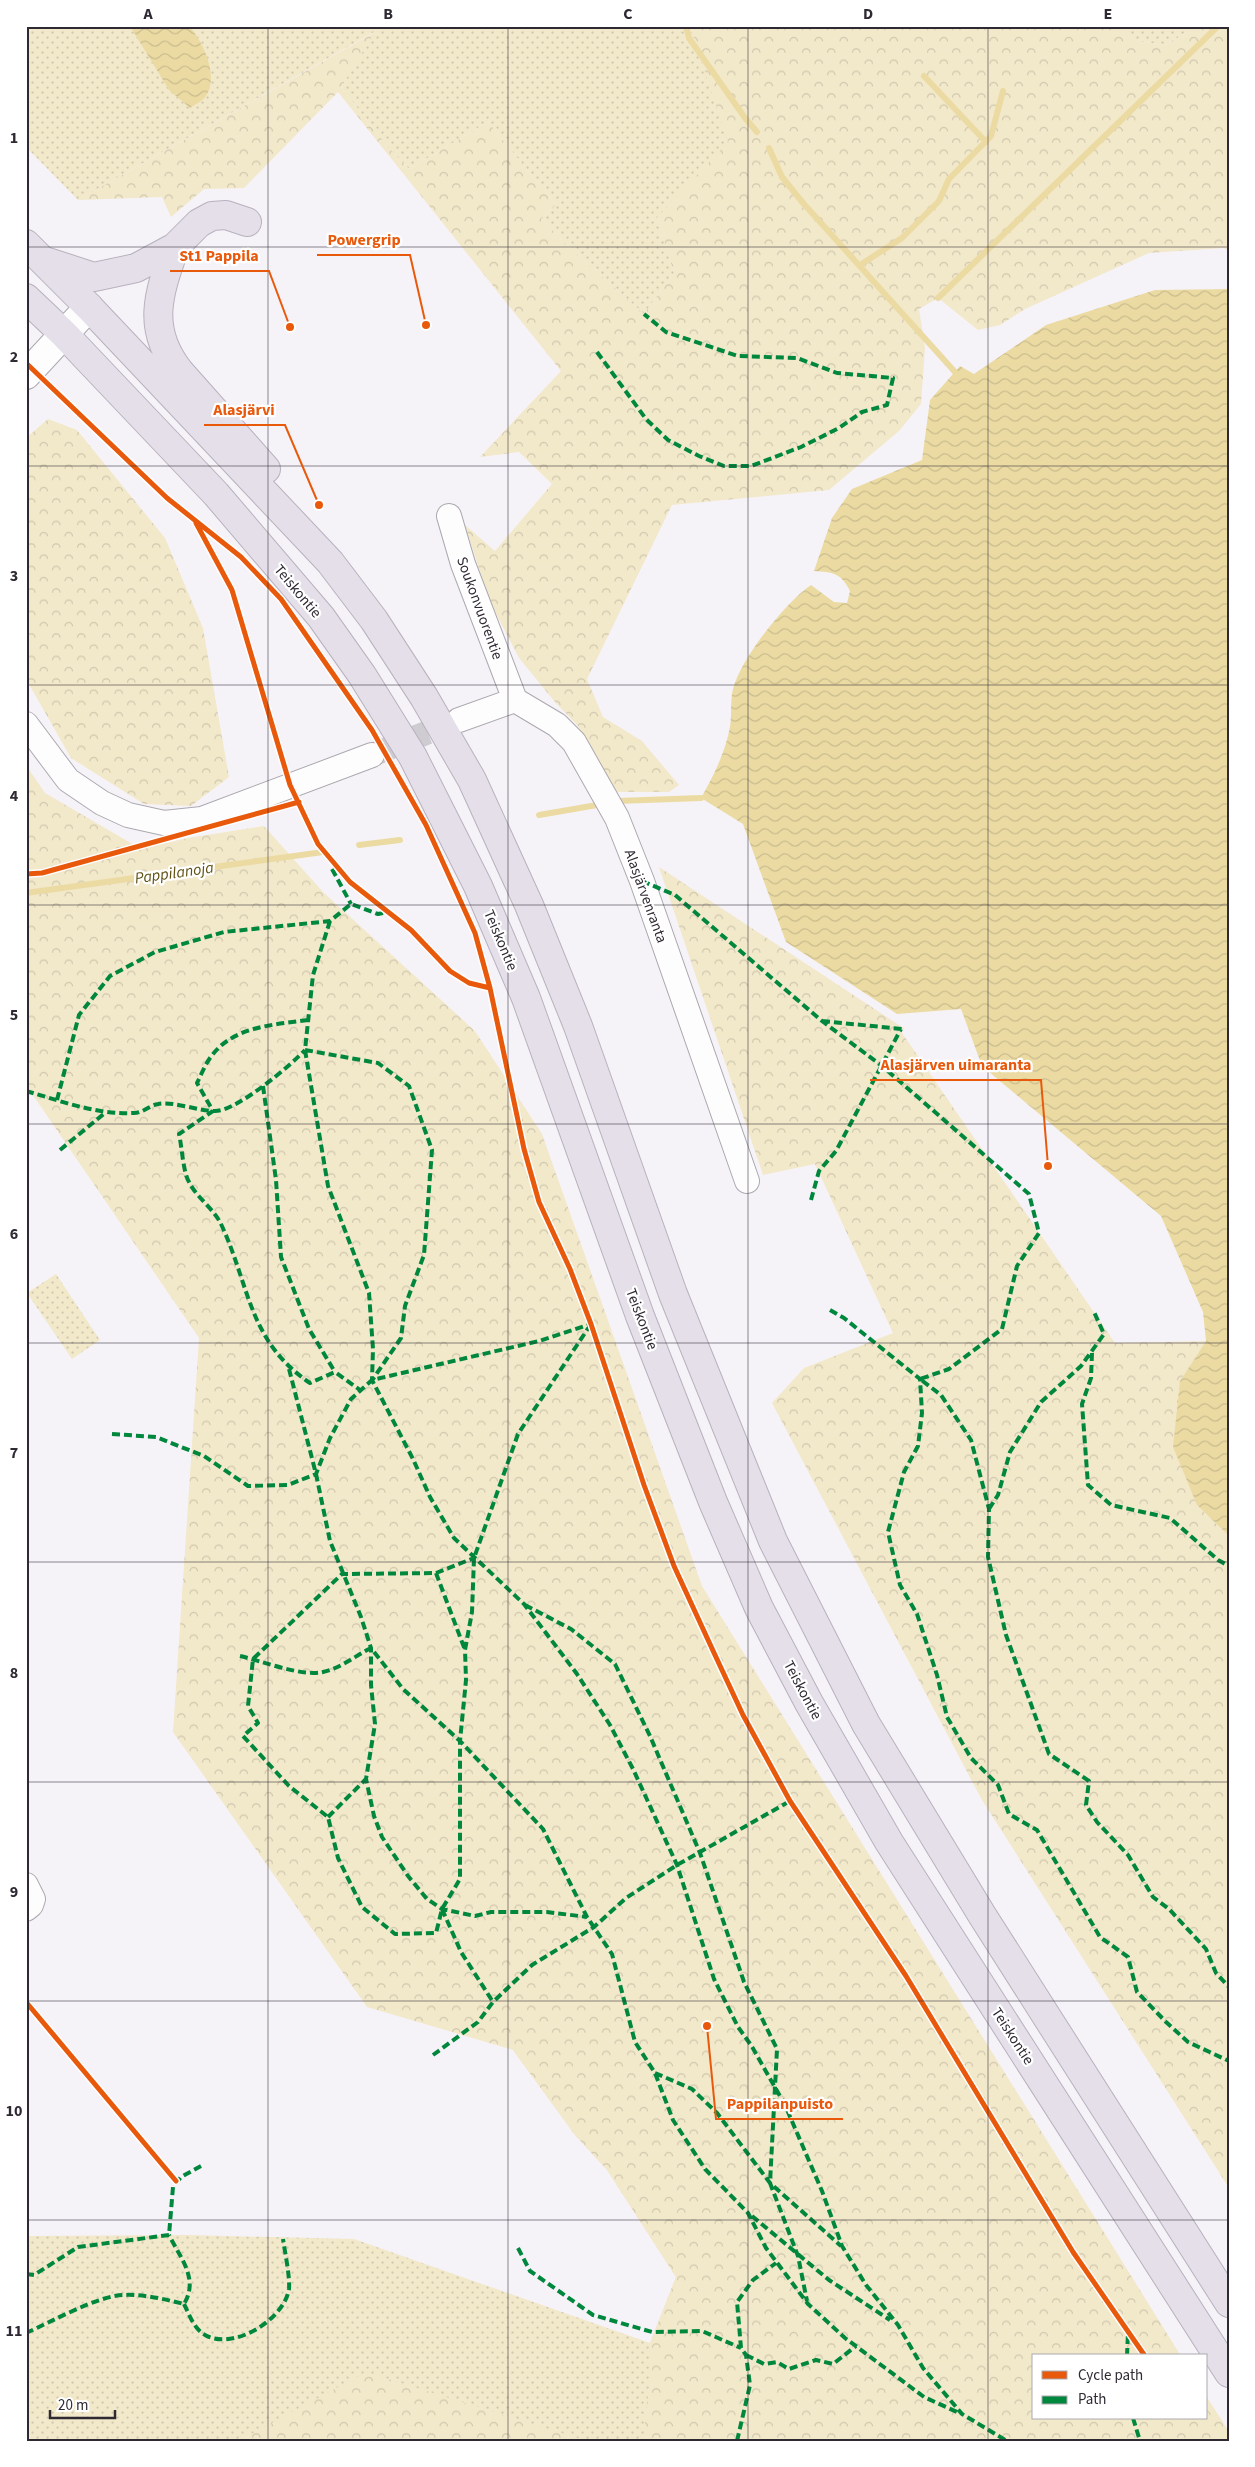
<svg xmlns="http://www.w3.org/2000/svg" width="1255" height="2467" viewBox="0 0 1255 2467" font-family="'Source Sans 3',sans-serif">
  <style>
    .grass { fill: url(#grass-dots) }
    .forest { fill: url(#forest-crowns) }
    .water { fill: url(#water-waves) }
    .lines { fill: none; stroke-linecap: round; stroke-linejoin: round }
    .stream { stroke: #ebdba3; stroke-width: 6 }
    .street-tunnel { stroke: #cecbd1; stroke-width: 24; stroke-dasharray: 24 12; stroke-linecap: butt }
    .street-casing { stroke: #aca8af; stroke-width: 26 }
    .secondary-casing { stroke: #aca8af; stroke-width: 30 }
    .highway-casing { stroke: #b8b1be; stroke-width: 30 }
    .street { stroke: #fefdfe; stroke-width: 24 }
    .secondary { stroke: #fefdfe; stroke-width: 28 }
    .highway { stroke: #e4dfe9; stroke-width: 28 }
    .quiet { stroke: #00873e; stroke-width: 4; stroke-dasharray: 8 4; stroke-linecap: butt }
    .cycleway-casing { stroke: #fff; stroke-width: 8 }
    .cycleway { stroke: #e8590c; stroke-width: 5 }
    .grid { fill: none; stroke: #2f2933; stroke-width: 1; stroke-opacity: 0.55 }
    .labels { text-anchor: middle; stroke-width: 4.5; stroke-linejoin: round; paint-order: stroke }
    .street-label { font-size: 15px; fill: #2f2933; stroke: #fff }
    .water-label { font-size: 16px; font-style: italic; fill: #605113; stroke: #fff }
    .leader { fill: none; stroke: #e8590c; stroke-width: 2 }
    .callout-dot { fill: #e8590c; stroke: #fff; stroke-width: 2 }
    .callout-label { font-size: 16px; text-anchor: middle; font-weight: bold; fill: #e8590c; stroke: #fff; stroke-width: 4.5; stroke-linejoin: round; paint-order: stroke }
    .neatline { fill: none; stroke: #2f2933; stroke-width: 2 }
    .grid-label { font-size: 16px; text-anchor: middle; font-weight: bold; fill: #2f2933 }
  </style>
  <defs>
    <pattern id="grass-dots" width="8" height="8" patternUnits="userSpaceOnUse" patternTransform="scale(1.25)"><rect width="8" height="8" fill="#f2e8ca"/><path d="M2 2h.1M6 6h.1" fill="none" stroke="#d0c7ae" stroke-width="1.8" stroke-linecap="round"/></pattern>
    <pattern id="forest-crowns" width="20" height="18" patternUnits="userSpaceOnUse" patternTransform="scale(1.25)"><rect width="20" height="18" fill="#f2e8ca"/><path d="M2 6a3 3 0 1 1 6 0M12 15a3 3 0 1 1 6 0" fill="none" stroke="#d0c7ae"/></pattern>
    <pattern id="water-waves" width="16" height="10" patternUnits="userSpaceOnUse" patternTransform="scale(1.25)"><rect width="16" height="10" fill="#ebdba3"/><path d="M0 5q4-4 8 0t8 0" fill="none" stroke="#cabc8d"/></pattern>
  </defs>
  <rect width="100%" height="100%" fill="#f6f3f8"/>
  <!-- grass -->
  <path class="grass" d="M26 26H690L729 142 657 218 674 273 644 314 571 249 541 219 556 205 488 122 409 169 387 146 341 87 374 32 78 200 26 147Z
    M1123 26H1200L1164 45 1136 41Z
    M56 1274 100 1340 72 1359 27 1293Z
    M455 1888 1181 2356H1034V2418H1206V2396L1229 2432V2441H26V2236L187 2235 354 2239 650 2343 676 2277 607 2170 575 2135 513 2050Z"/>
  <!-- forest -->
  <path class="forest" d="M690 26H1123L1136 41 1164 45 1200 26H1229V251L1224 248 1149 253 1025 309 1000 325 978 330 938 298 919 309 925 348 921 404 899 431 829 490 672 505 587 679 603 717 642 741 679 785 669 792H616L578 726 555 702 519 658 489 600 465 525 495 551 552 484 519 452 480 457 561 371 338 92 244 188 204 189 171 217 162 197 78 200 375 32 341 87 387 146 409 169 488 122 556 205 541 219 571 249 644 314 674 273 657 218 728 142Z
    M48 419 77 430 165 538 203 628 229 777 191 806 144 804 71 758 26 679V438Z
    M26 765 45 793 141 849 188 838 264 826 323 892 475 1031 542 1134 702 1586 1181 2356H1034V2418H1206V2396L1229 2432V2441H643L650 2378V2343L676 2277 607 2170 575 2135 513 2050 367 2007 173 1732 199 1338 26 1085Z
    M659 867 905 1029 900 1030 1115 1343 1206 1341 1180 1381 1197 1505 1229 1536V2188L982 1800 772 1403 804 1368 893 1333 815 1164 763 1175Z
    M366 2372 587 2441H233L253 2433Z"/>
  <!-- water -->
  <path class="water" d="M130 26H189C204 43 219 76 206 96 203 101 194 105 190 108L169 90Z
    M1229 289V1536L1197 1505 1173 1447 1180 1381 1206 1341 1203 1312 1161 1216 982 1066 961 1009 897 1014 786 942 743 824 701 798C714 775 725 753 730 727 732 715 730 701 733 689 741 658 785 603 811 585L834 602 847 603 850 591C841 573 833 572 814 571L832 518 852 489 922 460 930 400 960 366 974 374 1046 325 1155 290Z"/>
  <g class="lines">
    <!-- stream -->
    <path class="stream" d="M686 26 689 38 745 118 757 132
      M924 76 986 142
      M769 148 782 177 803 203 955 372
      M860 265 902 238 939 201 949 179 991 136 1003 91
      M938 298 1218 26
      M617 801 701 798
      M539 815 597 805
      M359 845 400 840
      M26 893 323 852"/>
    <!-- street-tunnel -->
    <path class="street-tunnel" d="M372 755 458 720"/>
    <defs>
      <path id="street" d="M449 516 463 564 515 700
        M459 720 515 700 557 725 574 742 617 818 642 881 747 1181
        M26 724 68 780 102 803 128 815 164 823 202 819 372 755
        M26 1885 33 1899 31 1905 26 1909"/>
      <path id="secondary" d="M26 375 89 307"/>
      <path id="highway" d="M26 244 89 307 330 562 374 620 424 697 472 780 529 905 578 1026 673 1294 773 1541 866 1724 982 1915 1229 2303
        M175 247C158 295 146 329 180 372L266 469
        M48 262 94 277 136 268 175 247 199 223 212 216 226 215 247 222
        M26 298 64 334 216 494 321 617 362 675 413 757 478 886 526 998 640 1316 713 1502 759 1608 809 1703 889 1842 1229 2373"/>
    </defs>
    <!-- street casing -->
    <use href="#street" class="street-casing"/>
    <!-- secondary casing -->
    <use href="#secondary" class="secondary-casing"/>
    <!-- highway casing -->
    <use href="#highway" class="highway-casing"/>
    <!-- street -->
    <use href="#street" class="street"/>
    <!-- secondary -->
    <use href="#secondary" class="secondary"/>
    <!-- highway -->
    <use href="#highway" class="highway"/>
    <!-- quiet -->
    <path class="quiet" d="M597 352 646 419 668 440 699 456 724 466H751L801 447 839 428 862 412 887 405 893 378 837 373 797 358 738 356 666 332 644 314
      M332 869 351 904
      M642 881 675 895 822 1021 882 1066 1029 1194 1039 1233 1017 1266 1002 1329 949 1369 920 1379 941 1395 971 1440 989 1509 988 1557 1006 1635 1049 1754 1089 1781 1086 1805 1097 1822 1128 1855 1153 1897 1169 1909 1206 1949 1216 1973 1229 1987
      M330 921 313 975 305 1050 328 1186 369 1293 373 1349 372 1380 413 1459 430 1497 454 1538 524 1604 577 1674 610 1725 633 1769 677 1865 714 1979 738 2027 751 2045 785 2105 822 2191 842 2246 866 2285 898 2325 923 2368 962 2414 1007 2441
      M308 1020C273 1025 232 1026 210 1058 205 1065 201 1075 197 1083L213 1111 179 1134C182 1147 183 1172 189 1182 197 1198 214 1209 221 1224 250 1286 248 1341 310 1383L335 1372 360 1390
      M822 1021 902 1029
      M305 1050 378 1063 409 1086 432 1150 424 1255 405 1306 401 1338 373 1379
      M263 1086 276 1180 281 1257 309 1329 335 1372
      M26 1091C61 1101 97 1115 134 1113 143 1113 150 1105 158 1104 174 1101 198 1111 215 1111 237 1111 290 1066 305 1050
      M57 1100 79 1015 110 976 155 952 224 932 330 921 351 904 378 914 389 912
      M60 1150 106 1112
      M811 1200 819 1171 836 1151 901 1029
      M830 1310 844 1318 920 1379 922 1413 918 1446 904 1472 888 1532 900 1585 917 1614 937 1675 947 1717 971 1758 998 1785 1009 1814 1037 1830 1100 1937 1128 1957 1137 1992 1166 2022 1188 2042 1229 2061
      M591 1324 518 1434 474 1558 472 1612 465 1650 466 1680 460 1741 543 1829 587 1917 612 1954 635 2042 655 2073 673 2120 705 2169 748 2213 766 2248 808 2304 845 2338 924 2397 957 2412
      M1092 1353 1091 1378 1082 1404 1088 1485 1111 1505 1170 1518 1218 1560 1229 1566
      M289 1369 316 1474 330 1541 361 1617 371 1648V1685L375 1724 366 1779 374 1816 382 1837 408 1876 427 1899 442 1909 475 1916 491 1912H547L587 1917
      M112 1434 156 1437 204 1456 248 1486 288 1485 316 1474 330 1438 351 1399 372 1380 539 1341 591 1324
      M989 1509 998 1495 1010 1452 1041 1402 1081 1366 1104 1334 1094 1312
      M436 1573 465 1650
      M525 1605 571 1629 615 1664 650 1736 700 1853 744 1982 777 2049 770 2183 798 2256 807 2301
      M240 1656C262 1661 302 1677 323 1672 341 1668 355 1656 371 1648L403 1689 460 1741V1879L442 1909 436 1933 395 1934 362 1907 338 1858 328 1817 289 1786 243 1736 258 1723 248 1706 253 1659 342 1574 436 1573 474 1558
      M328 1817 366 1779
      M442 1909 461 1952 493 2002
      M433 2055 478 2022 493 2002 532 1965 594 1927 626 1898 677 1865 790 1801
      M655 2073 692 2089 717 2113 770 2183 841 2246
      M752 2216 829 2280 890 2320
      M518 2248 530 2271 593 2315 652 2332 702 2331 741 2348
      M26 2274 34 2275 78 2247 169 2235 173 2187 181 2177 201 2166
      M184 2304C189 2314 194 2329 205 2335 233 2351 284 2320 289 2289 290 2276 285 2253 283 2239
      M26 2333C51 2322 97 2296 123 2295 143 2294 164 2299 184 2304 199 2279 181 2259 169 2235
      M746 2355 764 2364 777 2362 789 2369 816 2360 833 2364 856 2346
      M1127 2356 1128 2333
      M1133 2418 1140 2441
      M737 2441 750 2385 746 2355 741 2348 737 2302 753 2280 776 2263"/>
    <defs>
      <path id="cycleway" d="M26 363 167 498 241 557 281 599 372 730 426 825 475 933 490 988 524 1149 539 1202 570 1269 591 1324 644 1485 674 1566 715 1655 743 1715 790 1801 906 1976 1073 2252 1145 2356
        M196 523 232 590 290 785 318 844 350 882 411 930 450 971 469 983 490 988
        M26 874 42 873 299 802
        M26 2002 176 2181"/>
    </defs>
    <!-- cycleway casing -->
    <use href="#cycleway" class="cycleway-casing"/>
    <!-- cycleway -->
    <use href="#cycleway" class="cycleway"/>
  </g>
  <!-- grid -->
  <path class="grid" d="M268 26V2441M508 26V2441M748 26V2441M988 26V2441M26 247H1229M26 466H1229M26 685H1229M26 905H1229M26 1124H1229M26 1343H1229M26 1562H1229M26 1782H1229M26 2001H1229M26 2220H1229"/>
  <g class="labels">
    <!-- street labels -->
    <g class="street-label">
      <text transform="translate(298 591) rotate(50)" y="5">Teiskontie</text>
      <text transform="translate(480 608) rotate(70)" y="5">Soukonvuorentie</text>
      <text transform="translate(646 896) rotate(70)" y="5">Alasjärvenranta</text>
      <text transform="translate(501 940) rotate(67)" y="5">Teiskontie</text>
      <text transform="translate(642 1319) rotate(69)" y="5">Teiskontie</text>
      <text transform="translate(803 1690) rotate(62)" y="5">Teiskontie</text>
      <text transform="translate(1013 2036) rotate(57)" y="5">Teiskontie</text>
    </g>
    <!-- water labels -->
    <g class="water-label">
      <text transform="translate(174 872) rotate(-8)" y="6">Pappilanoja</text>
    </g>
  </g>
  <!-- callouts -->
  <path class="leader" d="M426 325L410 255H317M290 327L269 271H170M319 505L285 425H204M1048 1166L1041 1080H870M707 2026L716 2119H843"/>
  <g class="callout-dot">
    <circle cx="426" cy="325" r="5"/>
    <circle cx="290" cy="327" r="5"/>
    <circle cx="319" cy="505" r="5"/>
    <circle cx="1048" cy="1166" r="5"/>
    <circle cx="707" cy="2026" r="5"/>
  </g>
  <g class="callout-label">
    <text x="364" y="245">Powergrip</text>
    <text x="219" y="261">St1 Pappila</text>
    <text x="244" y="415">Alasjärvi</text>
    <text x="956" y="1070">Alasjärven uimaranta</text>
    <text x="780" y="2109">Pappilanpuisto</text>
  </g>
  <!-- border -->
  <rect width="1255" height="2467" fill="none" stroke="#ffffff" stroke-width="55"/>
  <!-- legend -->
  <rect x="1032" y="2354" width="175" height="65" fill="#ffffff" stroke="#aca9ad"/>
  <rect x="1042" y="2371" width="25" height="8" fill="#e8590c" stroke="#aca9ad"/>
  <text x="1078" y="2380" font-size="15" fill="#2f2933">Cycle path</text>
  <rect x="1042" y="2396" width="25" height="8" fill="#00873e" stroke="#aca9ad"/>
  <text x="1078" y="2404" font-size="15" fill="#2f2933">Path</text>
  <!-- scale -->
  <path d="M50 2410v8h65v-8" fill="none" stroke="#2f2933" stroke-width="2.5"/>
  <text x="58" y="2410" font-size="15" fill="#2f2933" stroke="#ffffff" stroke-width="4" paint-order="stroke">20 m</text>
  <rect x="28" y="28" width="1200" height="2412" class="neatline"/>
  <g class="grid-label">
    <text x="148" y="19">A</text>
    <text x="388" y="19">B</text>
    <text x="628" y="19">C</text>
    <text x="868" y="19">D</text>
    <text x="1108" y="19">E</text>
    <text x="14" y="143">1</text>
    <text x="14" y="362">2</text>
    <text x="14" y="581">3</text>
    <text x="14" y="801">4</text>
    <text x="14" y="1020">5</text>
    <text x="14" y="1239">6</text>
    <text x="14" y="1458">7</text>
    <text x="14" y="1678">8</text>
    <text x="14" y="1897">9</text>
    <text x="14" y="2116">10</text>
    <text x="14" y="2336">11</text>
  </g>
</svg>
